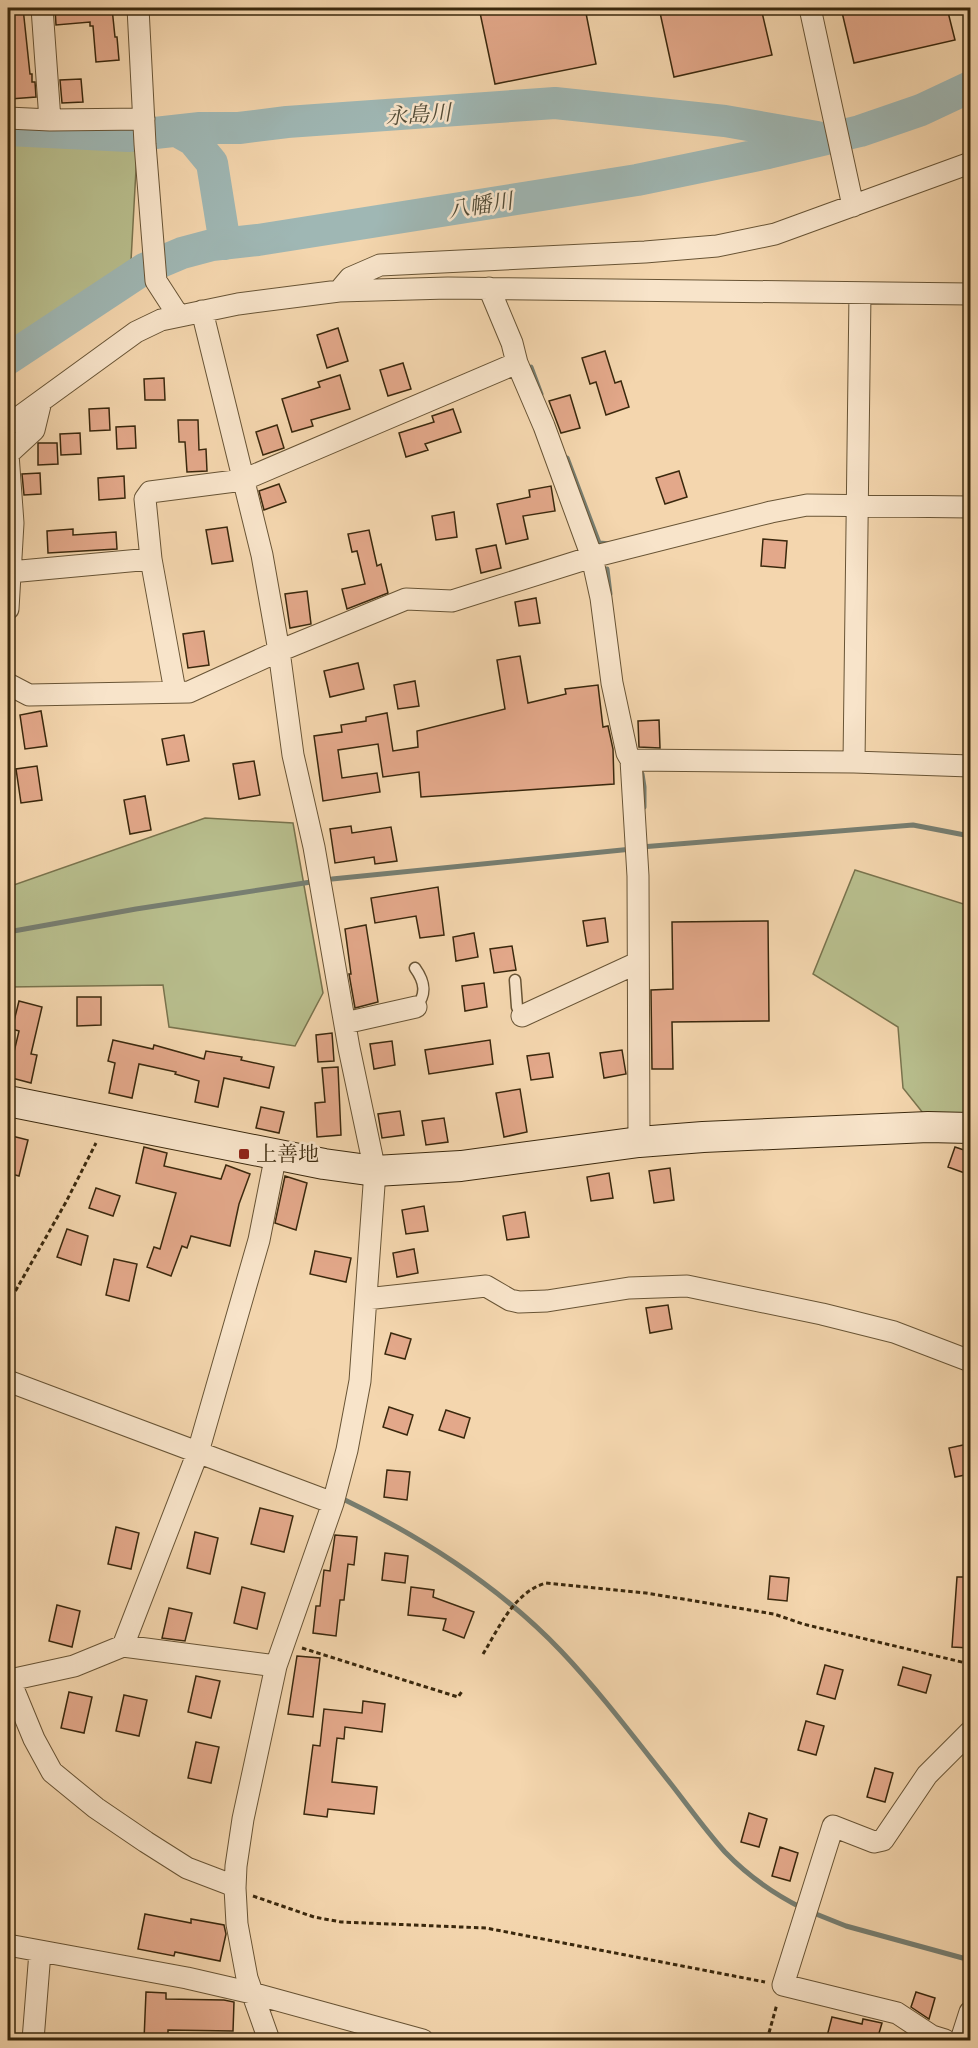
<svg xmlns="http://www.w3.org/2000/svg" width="978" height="2048" viewBox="0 0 978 2048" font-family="'IM FELL DW Pica','Noto Serif JP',serif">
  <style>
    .green { fill: #b8be8d; stroke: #79734d; stroke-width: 1.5 }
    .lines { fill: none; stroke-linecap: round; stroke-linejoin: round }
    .stream { stroke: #777e71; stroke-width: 5 }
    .river { stroke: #9fb7b4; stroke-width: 32 }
    .building { fill: #e3a88a; stroke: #3a280d; stroke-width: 1.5 }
    .lane-casing { stroke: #685435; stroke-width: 13 }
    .street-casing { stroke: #685435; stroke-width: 23 }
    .secondary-casing { stroke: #3a280d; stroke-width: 32 }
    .path { stroke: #3a280d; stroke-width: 3; stroke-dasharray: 4.5 3; stroke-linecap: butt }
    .lane { stroke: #f8e4ca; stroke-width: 10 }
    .street { stroke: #f8e4ca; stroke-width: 21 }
    .secondary { stroke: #f8e4ca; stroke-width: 30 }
    .poi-dot { fill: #8f2418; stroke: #f8e4ca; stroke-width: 2 }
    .labels { text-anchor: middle; stroke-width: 5; stroke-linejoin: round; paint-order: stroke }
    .poi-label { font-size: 21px; fill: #3a280d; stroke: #f8e4ca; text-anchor: start }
    .water-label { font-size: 22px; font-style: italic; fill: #534c37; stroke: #f8e4ca }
  </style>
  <rect width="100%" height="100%" fill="#f4d6ae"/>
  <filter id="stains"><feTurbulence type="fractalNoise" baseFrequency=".00333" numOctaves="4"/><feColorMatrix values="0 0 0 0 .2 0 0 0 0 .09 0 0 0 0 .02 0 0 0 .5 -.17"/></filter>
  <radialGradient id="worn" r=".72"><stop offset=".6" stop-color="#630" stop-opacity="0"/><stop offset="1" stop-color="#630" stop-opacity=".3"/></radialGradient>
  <!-- green -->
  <path class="green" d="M8 131 137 151 131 261 8 343Z
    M205 818 293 823 323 993 295 1046 169 1027 163 985 8 987V887Z
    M855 870 970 906V1118H927L903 1088 898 1027 813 974Z"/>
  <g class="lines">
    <!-- stream -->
    <path class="stream" d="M531 367 541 394
      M567 458 599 543 611 544
      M607 569 610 594
      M642 774 644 787V807
      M641 847 913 825 970 836
      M332 879 632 849
      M8 932 136 909 311 882
      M341 1498C422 1537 498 1585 561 1651 600 1692 636 1740 671 1784 689 1807 706 1831 725 1852 747 1875 774 1894 802 1908
      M811 1912 846 1926 970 1960"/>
    <!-- river -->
    <path class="river" d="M8 130 128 136 200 128H239L287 122 555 103 725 121 817 137
      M177 131 193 140 212 163 225 244
      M8 359 144 269 182 253 212 245 258 240 637 180 768 153 860 131 921 110 970 87"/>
  </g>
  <!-- building -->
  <path class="building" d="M8 8H23L30 74H32V82H35L36 97 10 99Z
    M55 8H112L115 37H117L119 60 96 62 93 26H90V22L56 25Z
    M479 8H585L596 64 495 84Z
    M659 8H761L772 55 674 77Z
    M841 8H947L955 40 854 63Z
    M81 79 83 102 62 103 60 80Z
    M338 328 348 361 327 368 317 335Z
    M605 351 615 383 621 381 629 407 606 415 596 382 590 384 582 358Z
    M403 363 411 389 388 396 380 370Z
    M340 375 350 409 311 420 313 426 292 432 282 399 320 387 318 382Z
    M164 378 165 400H145L144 379Z
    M570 395 580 428 561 433 549 401Z
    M109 408 110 430 90 431 89 409Z
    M453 409 461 432 425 444 428 450 406 457 399 433 434 422 432 416Z
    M178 420H198L199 450 206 449 207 471 187 472 185 442H179Z
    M277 425 284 448 263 455 256 432Z
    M135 426 136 448 117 449 116 427Z
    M80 433 81 454 61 455 60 434Z
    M38 443H57L58 464 38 465Z
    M679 471 687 497 665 504 656 478Z
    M40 473 41 494 24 495 22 474Z
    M124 476 125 498 99 500 98 478Z
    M279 484 286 502 264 510 259 491Z
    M551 486 555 511 523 516 528 539 506 544 497 504 530 497 529 490Z
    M454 512 457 537 436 540 432 516Z
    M227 527 233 561 212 564 206 530Z
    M73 529V535L116 532 117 549 48 553 47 531Z
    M369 530 377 566 381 564 388 593 347 609 342 589 365 584 357 551 352 552 348 534Z
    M763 539 787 541 785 568 761 566Z
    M496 545 501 568 481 573 476 549Z
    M307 591 311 624 290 628 285 594Z
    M536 598 540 623 519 626 515 602Z
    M204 631 209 665 188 668 183 634Z
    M520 656 528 703 566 694 565 689 598 685 603 727 608 726 613 749 614 784 421 797 419 772 383 777 378 744 338 750 342 778 377 773 380 792 323 801 314 736 342 732 341 725 366 721V717L387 713 393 751 418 747 417 731 505 709 497 660Z
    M358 663 364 689 330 697 324 671Z
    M415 681 419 706 398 709 394 685Z
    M41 711 47 746 25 749 20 715Z
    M659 720 660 748 639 747 638 721Z
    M184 735 189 761 167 765 162 739Z
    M254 761 260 795 239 799 233 764Z
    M37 766 42 800 21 803 16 769Z
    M145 796 151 830 130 834 124 800Z
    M351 826 352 833 391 827 397 861 375 864 374 857 335 863 330 829Z
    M438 887 444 935 420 938 416 916 375 923 371 898Z
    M605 918 608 942 587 946 583 921Z
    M768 921 769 1021 672 1022 673 1069H652L651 990 673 989 672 922Z
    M366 925 378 1002 355 1008 349 974H351L345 929Z
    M474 933 478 957 456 961 453 937Z
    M512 946 516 970 494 973 490 949Z
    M484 983 487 1007 465 1011 462 986Z
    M77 997H101V1025L77 1026Z
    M19 1001 42 1007 31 1054 37 1055 31 1083 8 1077 19 1031 12 1029Z
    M332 1033 334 1061 318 1062 316 1035Z
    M113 1040 153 1049 154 1045 204 1059 206 1051 242 1057 241 1060 274 1067 269 1088 224 1078 218 1107 195 1102 199 1081 175 1074 176 1072 139 1064 132 1098 109 1093 115 1063 108 1061Z
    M490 1040 493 1064 429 1074 425 1050Z
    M392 1041 395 1065 374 1069 370 1044Z
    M622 1050 626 1074 604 1078 600 1053Z
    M549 1053 553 1077 531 1080 527 1056Z
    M338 1067 341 1135 317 1137 315 1103 325 1102 322 1068Z
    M520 1089 527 1132 504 1137 496 1093Z
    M261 1107 284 1112 279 1133 256 1128Z
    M400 1111 404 1135 382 1138 378 1114Z
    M444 1118 448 1142 426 1145 422 1121Z
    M8 1135 28 1140 19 1176 8 1173Z
    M144 1147 167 1153 164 1166 221 1179 226 1165 250 1174 239 1204 230 1246 191 1236 187 1248 182 1246 171 1276 147 1267 154 1247 160 1249 176 1193 136 1183Z
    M955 1147 970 1152V1175L948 1167Z
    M670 1168 674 1200 654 1203 649 1171Z
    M609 1173 613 1198 591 1201 587 1177Z
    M285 1176 307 1183 296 1230 275 1223Z
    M96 1188 120 1196 113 1216 89 1208Z
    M424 1206 428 1231 406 1234 402 1210Z
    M525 1212 529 1237 507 1240 503 1216Z
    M67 1229 88 1236 81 1265 57 1257Z
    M414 1249 418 1273 397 1277 393 1253Z
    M315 1251 351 1258 346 1282 310 1274Z
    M114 1259 137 1264 129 1301 106 1295Z
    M668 1305 672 1329 650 1333 646 1308Z
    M391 1333 411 1339 405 1359 385 1354Z
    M389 1407 413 1415 407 1435 383 1427Z
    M446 1410 470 1418 464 1438 439 1430Z
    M968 1444 970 1474 955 1477 949 1448Z
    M387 1470 410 1472 407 1500 384 1497Z
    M260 1508 293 1516 284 1552 251 1544Z
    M116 1527 139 1533 131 1569 108 1564Z
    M195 1532 218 1538 210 1574 187 1568Z
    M335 1535 357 1537 354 1565 348 1564 344 1600H340L336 1636 313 1633 316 1606H320L324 1570 330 1571Z
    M385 1553 408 1556 405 1583 382 1580Z
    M770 1576 789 1578 787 1601 768 1599Z
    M957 1577H970V1648L952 1647Z
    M242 1587 265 1593 257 1629 234 1623Z
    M411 1587 434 1590 433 1597 474 1612 464 1638 443 1630 446 1619 408 1615Z
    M57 1605 80 1611 72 1647 49 1641Z
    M169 1608 192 1613 185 1641 162 1638Z
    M297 1656 320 1658 313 1717 288 1714Z
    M825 1665 843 1670 835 1699 817 1694Z
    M903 1667 931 1675 926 1693 898 1685Z
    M196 1676 220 1681 211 1718 188 1712Z
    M69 1692 92 1697 84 1733 61 1728Z
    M124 1695 147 1700 139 1736 116 1731Z
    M363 1701 385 1704 382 1732 345 1727 344 1739 337 1738 332 1782 377 1787 374 1814 328 1809 327 1817 304 1814 313 1745 320 1746 324 1709 362 1713Z
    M806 1721 824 1726 816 1755 798 1750Z
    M196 1742 219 1747 211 1783 188 1778Z
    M875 1768 893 1773 885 1802 867 1797Z
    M749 1813 767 1819 759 1847 741 1842Z
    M780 1847 798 1853 790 1881 772 1876Z
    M145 1914 191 1923V1919L224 1925 226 1934 220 1961 175 1952 174 1956 138 1949Z
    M146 1992 166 1993V1999L224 2000 234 2002 233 2031 168 2030V2040H144Z
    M916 1992 935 1998 929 2019 911 2007Z
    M832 2017 862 2024 863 2019 882 2023 877 2040H826Z"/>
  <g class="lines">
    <defs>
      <path id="lane" d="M415 968C425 982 427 994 416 1007
        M515 980 517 1007 522 1016"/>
      <path id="street" d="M42 8 50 120
        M138 8 145 144 156 281 178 315
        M810 8 853 206
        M8 118 50 120 144 119
        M489 288 512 343 517 363 544 426 592 557 601 598 612 683 627 753 631 760 638 876 639 1142
        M339 291 448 288 970 294
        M202 311 262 555 279 651 293 755 314 847 349 1048 375 1171 360 1381 347 1450 333 1503 276 1666 243 1819 236 1866 235 1888 237 1924 247 1978 269 2040
        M8 425 136 332 161 320 238 304 339 291 350 278 380 265 645 252 717 246 775 234 970 163
        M151 559 145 499 150 492 243 480 517 363
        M10 572 151 559 175 691
        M8 609 13 523 8 454 34 430 41 401
        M8 684 29 695 189 692 279 651 406 599 452 601 592 557 771 512 807 505 970 507
        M631 760 854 762 970 766
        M854 762 860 293
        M522 1016 637 963
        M345 1023 416 1007
        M366 1299 486 1286 510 1300 519 1302 547 1301 629 1288 687 1286 822 1314 894 1332 970 1361
        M8 1381 333 1503
        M123 1646 198 1452 259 1240 276 1154
        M8 1676 34 1739 52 1772 96 1808 146 1842 187 1868 229 1884 235 1888
        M10 1680 74 1666 123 1646 276 1666
        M8 1945 187 1978 252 1993 423 2040
        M33 2040 40 1952
        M945 2040 932 2036 897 2013 783 1985 833 1826 874 1842 883 1840 927 1775 970 1732
        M961 2040 970 2012"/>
      <path id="secondary" d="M8 1101 324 1164 375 1171 461 1166 639 1142 703 1137 928 1127 970 1128"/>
    </defs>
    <!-- lane casing -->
    <use href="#lane" class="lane-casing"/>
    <!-- street casing -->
    <use href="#street" class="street-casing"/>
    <!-- secondary casing -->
    <use href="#secondary" class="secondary-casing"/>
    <!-- path -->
    <path class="path" d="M8 1304 66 1202 96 1143
      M302 1648 458 1697 463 1690
      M483 1654C499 1628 514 1592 546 1583L646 1593 774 1614 803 1624 970 1664
      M253 1896 314 1917 341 1922 486 1928 765 1982
      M767 2040 777 2004"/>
    <!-- lane -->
    <use href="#lane" class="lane"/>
    <!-- street -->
    <use href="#street" class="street"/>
    <!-- secondary -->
    <use href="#secondary" class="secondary"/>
  </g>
  <!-- markers -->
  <rect class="poi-dot" x="238" y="1148" width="12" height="12" rx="3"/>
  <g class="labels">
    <!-- poi labels -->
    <g class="poi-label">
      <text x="256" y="1161">上善地</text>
    </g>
    <!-- water labels -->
    <g class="water-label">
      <text transform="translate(418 114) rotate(-4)" y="8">永島川</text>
      <text transform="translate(480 205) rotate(-9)" y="8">八幡川</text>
    </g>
  </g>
  <!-- margin -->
  <rect width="978" height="2048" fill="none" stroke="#f4d6ae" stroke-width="30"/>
  <rect x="9" y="9" width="960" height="2030" fill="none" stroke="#3a280d" stroke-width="3"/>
  <rect x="15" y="15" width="948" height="2018" fill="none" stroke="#3a280d" stroke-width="1.5"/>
  <rect width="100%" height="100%" filter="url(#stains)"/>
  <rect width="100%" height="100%" fill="url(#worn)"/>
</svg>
